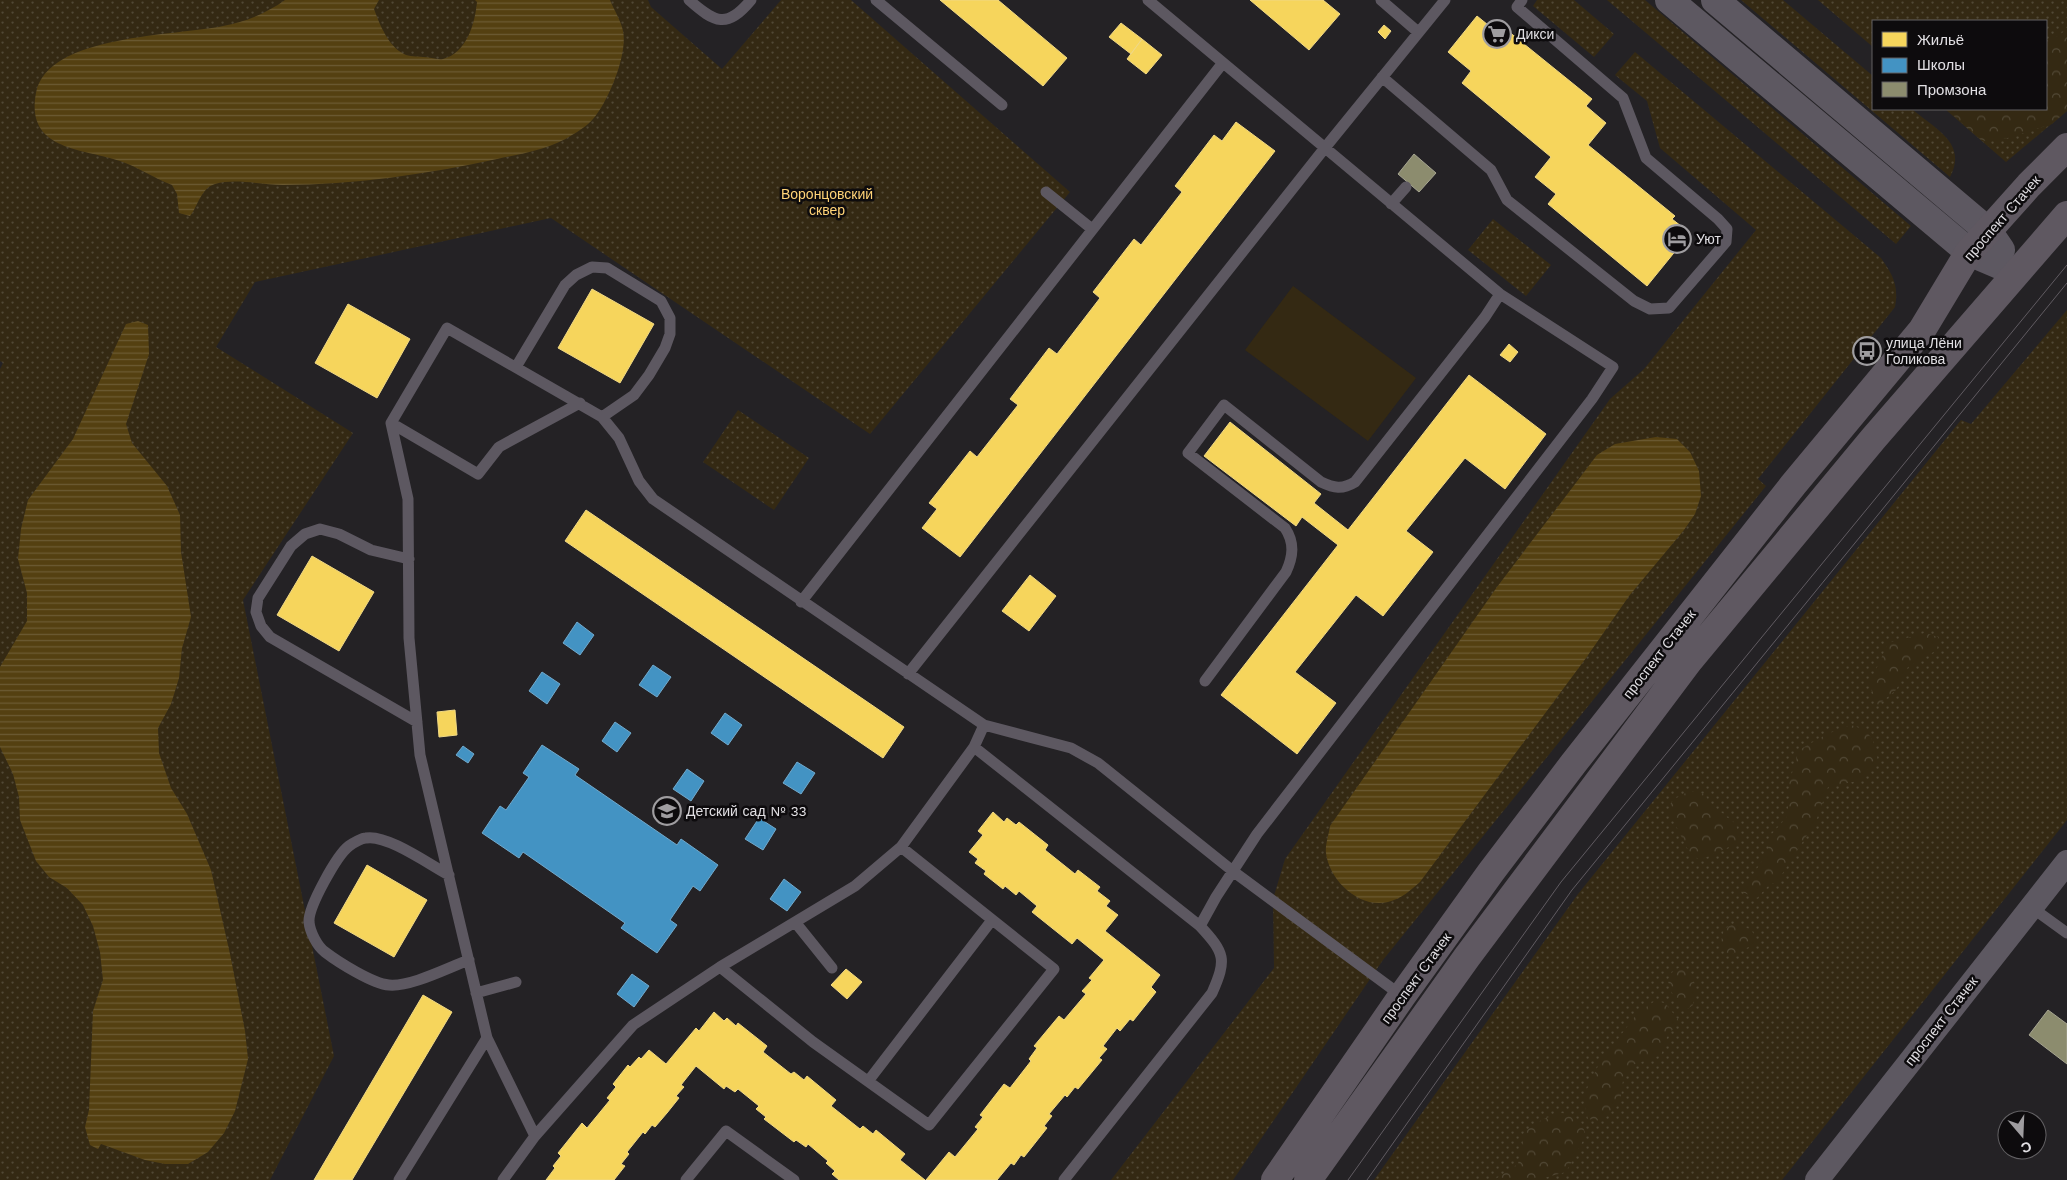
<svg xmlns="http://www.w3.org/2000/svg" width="2067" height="1180" viewBox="0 0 2067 1180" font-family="'Work Sans',sans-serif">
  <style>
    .grass { fill: url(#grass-dots) }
    .forest { fill: url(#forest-crowns) }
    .garden { fill: #342913 }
    .water { fill: url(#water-rules) }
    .homes { fill: #f6d55c; stroke: #f0d884 }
    .schools { fill: #4393c3; stroke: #72aacd }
    .industry { fill: #8c8c6e; stroke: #a6a591 }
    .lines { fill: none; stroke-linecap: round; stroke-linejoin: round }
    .service { stroke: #5d5861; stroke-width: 11 }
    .minor { stroke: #5d5861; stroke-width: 24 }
    .tertiary { stroke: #5d5861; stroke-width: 28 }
    .primary { stroke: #5f5861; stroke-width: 28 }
    .tram { stroke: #605b61; stroke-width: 1 }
    .labels { text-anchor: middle; stroke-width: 5; stroke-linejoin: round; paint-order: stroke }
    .poi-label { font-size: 14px; fill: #e1dfe3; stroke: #0d0b0d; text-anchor: start }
    .park-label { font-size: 14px; fill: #ffd377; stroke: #0d0b0d }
    .street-label { font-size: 14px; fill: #e1dfe3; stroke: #0d0b0d }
  </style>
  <defs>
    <pattern id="grass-dots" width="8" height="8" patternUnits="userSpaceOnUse" patternTransform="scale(1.25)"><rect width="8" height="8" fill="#342913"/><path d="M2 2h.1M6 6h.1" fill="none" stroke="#514835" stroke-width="1.8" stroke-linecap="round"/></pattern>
    <pattern id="forest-crowns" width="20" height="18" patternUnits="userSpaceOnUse" patternTransform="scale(1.25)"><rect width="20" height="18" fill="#342913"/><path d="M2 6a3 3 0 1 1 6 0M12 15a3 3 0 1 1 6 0" fill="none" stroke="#514835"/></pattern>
    <pattern id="water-rules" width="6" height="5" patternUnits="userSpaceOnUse" patternTransform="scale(1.25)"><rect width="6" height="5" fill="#544011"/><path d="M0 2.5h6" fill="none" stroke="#6c5b34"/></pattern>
  </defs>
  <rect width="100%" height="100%" fill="#242225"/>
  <!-- grass -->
  <path class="grass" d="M0 0H648L651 7 722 69 781 0H851L1070 192 870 434 551 218 255 282 216 347 353 433 243 600 334 1056 270 1180H0V369L3 363 0 361Z
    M1537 0H1574L1614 34 1594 57 1533 6Z
    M1607 0H1645L1911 226 1896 244Z
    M1741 0H1783L1873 76V109H1912C1935 129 1968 143 1950 177Z
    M1818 0H2067V111L2006 162 1945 109H2046V21H1873V47Z
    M1635 52 1881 258C1893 275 1899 286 1895 307L1758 479 1766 486 1383 960 1233 1180H1111L1274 968 1273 899 1285 859 1610 399 1644 369 1756 230 1660 148 1647 101 1615 75Z
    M1493 219 1551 265 1526 296 1468 250Z
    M2067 310V820L1782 1180H1374L1578 894 1961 420 1971 424Z
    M738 410 809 458 774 510 703 462Z"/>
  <!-- forest -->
  <path class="forest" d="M2067 28V111L2052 124 2008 138 1982 141 1948 111 1947 109H2046V41L2060 35Z
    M1925 633 1938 637 1937 650 1908 667 1896 690 1878 705 1869 685 1888 643Z
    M1851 725C1872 731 1875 741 1878 762L1857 781 1828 787 1816 821 1777 882 1769 885 1757 898 1742 892 1767 853 1770 836 1786 818 1790 797 1789 783 1799 750 1827 734Z
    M1691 791 1704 794 1712 805 1736 824 1740 842 1700 860C1688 853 1687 848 1681 836 1670 812 1657 804 1691 791Z
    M1737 922 1752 931 1758 943 1728 956 1720 946 1724 929Z
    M1684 966C1697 978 1696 988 1693 1005L1686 1010C1671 995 1656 975 1684 966Z
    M1656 1000 1666 1004 1679 1021 1667 1037 1661 1055 1632 1065 1623 1080 1620 1103 1602 1121 1588 1119 1583 1097 1599 1064 1636 1015Z
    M1562 1113 1580 1120 1586 1135 1566 1172 1536 1180H1494L1518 1164 1524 1132 1543 1119Z"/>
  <!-- garden -->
  <path class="garden" d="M1293 286 1416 378 1368 441 1245 350Z"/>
  <!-- water -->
  <path class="water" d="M285 0H379L374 9C380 25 388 46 404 54 409 57 417 56 423 57 429 57 437 60 443 59 467 53 475 23 477 2L475 0H610C614 10 621 21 623 31 628 54 608 102 593 119 588 125 579 131 572 135 551 149 521 154 497 159 427 174 354 185 283 185 261 185 236 178 215 184 201 188 198 206 190 216L179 213 177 194 172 185C154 178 138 167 120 161 83 148 25 151 36 93 47 34 177 36 223 26 245 22 267 13 285 0Z
    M138 321 148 325 149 354 126 424 132 443 167 486 180 515 181 552 191 617 182 648 179 678 171 704 158 728 159 753 171 788 187 814 211 870 230 954 245 1031 248 1059 235 1111 224 1133 208 1152 188 1164H165L145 1160 101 1144 98 1149 90 1145 85 1127 89 1110 93 1011 103 980 100 952 93 926 83 905 67 888 49 877 36 861 20 820 19 797 13 774 0 747V667L27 621V593L18 559 21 529 28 500 73 439 126 324Z
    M1656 437 1677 439 1690 452 1699 471 1701 496 1695 514 1684 530 1629 596 1586 658 1420 882C1411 890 1401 899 1388 902 1359 909 1329 880 1326 853 1325 845 1329 834 1330 826L1497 587 1597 455 1615 444Z"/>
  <!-- homes -->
  <path class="homes" d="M940 0H998L1067 58 1043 86Z
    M1250 0H1323L1340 14 1309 50Z
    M1477 16 1493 29 1495 27 1505 34 1508 31 1592 99 1586 106 1606 123 1588 145 1675 216 1672 219 1681 226 1677 230 1686 238 1647 286 1548 204 1556 194 1535 177 1551 157 1462 83 1471 71 1448 52Z
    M1121 23 1142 39 1131 54 1109 37Z
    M1384 25 1391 31 1385 39 1378 32Z
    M1142 39 1162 55 1146 74 1127 59Z
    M1236 122 1275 151 960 557 922 528 937 509 929 503 970 451 977 457 1018 405 1010 399 1049 348 1057 354 1100 298 1093 292 1134 239 1141 245 1182 192 1175 186 1214 135 1222 141Z
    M592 289 654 324 620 383 558 348Z
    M348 304 410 339 377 398 315 363Z
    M1509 344 1518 352 1510 362 1500 355Z
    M1469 375 1546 434 1505 489 1465 458 1406 531 1433 552 1383 616 1356 595 1295 672 1336 703 1297 754 1221 695 1338 545 1302 517 1296 526 1204 456 1230 422 1321 494 1314 503 1348 530Z
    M586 510 904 727 883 758 565 541Z
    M312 556 374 592 339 651 277 615Z
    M1030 575 1056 596 1029 631 1002 611Z
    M455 710 457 735 439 737 437 712Z
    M993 812 1004 822 1007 818 1016 825 1019 822 1048 845 1045 850 1075 874 1078 870 1100 887 1097 891 1110 901 1106 906 1118 915 1105 931 1160 975 1151 987 1156 992 1133 1021 1130 1019 1120 1031 1117 1028 1103 1046 1107 1049 1099 1058 1102 1060 1078 1089 1075 1087 1067 1097 1065 1095 1049 1114 1052 1116 1044 1126 1047 1128 1024 1157 1021 1155 1014 1165 1011 1163 997 1180H926L949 1152 955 1157 978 1129 975 1127 983 1117 980 1115 1004 1084 1010 1088 1031 1061 1029 1059 1037 1048 1034 1046 1059 1016 1064 1020 1086 994 1082 991 1092 980 1089 978 1104 960 1077 938 1072 944 1032 912 1037 906 1019 891 1016 895 1005 886 1003 889 984 874 986 871 975 863 978 859 969 852 983 835 978 831Z
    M367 865 427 900 394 957 334 923Z
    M846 969 862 982 847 999 831 985Z
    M423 995 452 1012 352 1180H314Z
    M714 1012 724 1021 727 1018 736 1026 738 1023 743 1027 767 1046 763 1052 791 1074 794 1072 804 1080 807 1076 836 1100 831 1106 860 1129 863 1126 873 1134 876 1130 905 1154 900 1160 925 1180H839L832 1174 835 1171 826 1163 828 1161 808 1144 806 1147 796 1140 794 1142 764 1119 766 1117 756 1109 759 1106 738 1089 735 1092 726 1086 724 1089 696 1066 681 1085 684 1087 676 1096 679 1098 667 1113 655 1127 652 1125 645 1134 643 1132 627 1152 629 1154 621 1164 625 1166 614 1180H546L555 1168 553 1166 561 1156 558 1153 582 1123 587 1128 610 1100 607 1098 616 1087 613 1084 628 1065 630 1067 639 1057 641 1059 649 1050 666 1064 696 1028 699 1031Z"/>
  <!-- schools -->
  <path class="schools" d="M577 622 594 635 580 655 563 643Z
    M653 665 671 677 657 697 639 685Z
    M542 672 560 684 547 704 529 691Z
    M725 713 742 725 728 745 711 733Z
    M615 722 631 733 617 752 602 741Z
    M542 745 579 769 575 775 677 845 681 839 718 865 700 891 693 886 670 920 677 925 657 953 621 928 625 923 523 852 519 858 482 833 500 806 506 810 529 777 523 773Z
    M463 746 474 754 468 763 456 755Z
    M797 762 815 773 801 794 783 783Z
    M687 769 704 781 691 801 673 789Z
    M759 818 776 829 763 850 745 839Z
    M784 879 801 892 787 911 770 899Z
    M632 974 649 986 634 1007 617 994Z"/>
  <!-- industry -->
  <path class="industry" d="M1414 154 1436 173 1419 192 1398 174Z
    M2048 1010 2067 1024V1064L2029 1035Z"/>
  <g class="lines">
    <!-- service -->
    <path class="service" d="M689 0C715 23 727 29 751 0
      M876 0 1002 105
      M1381 0 1418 32
      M1382 77 1491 170 1507 200 1634 301 1650 309 1669 308 1726 242 1727 229 1718 219 1646 158 1623 98 1517 7 1522 0
      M1046 192 1092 229
      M1391 204 1406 187
      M516 367 565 285 576 275 592 267 607 268 661 301 670 318V334L665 348 649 375 634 395 602 417
      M580 403 499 447 478 474 391 423 447 328 602 417 619 438 639 481 653 499 984 725 1071 748 1098 763 1234 872 1402 996
      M391 423 408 499 409 638 420 755 487 1038 399 1180
      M409 559 371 550 339 534 320 529 305 534 291 546 258 598 256 612 261 626 270 637 417 722
      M801 602 1222 64
      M908 674 1324 149 1445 0
      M1205 681 1286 572C1293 557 1295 543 1285 528L1188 453 1224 405 1321 482C1334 488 1342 490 1355 482L1485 317 1500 294
      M974 747 1200 926
      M449 875C430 865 387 834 366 838 362 838 353 843 349 846 337 855 308 907 309 922 310 932 317 946 325 952 338 962 373 984 389 985 411 987 447 968 469 960
      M2031 907 2067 933
      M795 922 832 968
      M720 967 813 1042 929 1125 1054 969 901 847
      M476 993 516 982
      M487 1038 535 1136
      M869 1080 992 920
      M503 1180 535 1136 633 1025 720 967 855 886 901 847 974 747 984 725
      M686 1180 726 1131 794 1180
      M1064 1180 1212 993C1227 959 1225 953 1200 926L1216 897 1257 834 1592 399 1613 367 1500 294 1148 0"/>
    <!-- minor -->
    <path class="minor" d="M1817 1180 2067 862"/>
    <!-- tertiary -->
    <path class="tertiary" d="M1669 0 1969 252 2016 272
      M1715 0 1988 231 2001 250"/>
    <!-- primary -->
    <path class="primary" d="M1275 1180 1402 996 1491 872 1573 764 1793 485 1922 330 1969 252 2029 185 2067 147
      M1308 1180 1467 957 1688 662 1873 439 2067 215"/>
    <!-- tram -->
    <path class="tram" d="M1348 1180 1561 882 2067 265
      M1367 1180 1572 890 2067 283"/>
  </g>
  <!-- icons -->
  <defs>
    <symbol id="supermarket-ring" viewBox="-11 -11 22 22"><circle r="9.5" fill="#0d0b0d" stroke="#9f9da0" stroke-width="1.5"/><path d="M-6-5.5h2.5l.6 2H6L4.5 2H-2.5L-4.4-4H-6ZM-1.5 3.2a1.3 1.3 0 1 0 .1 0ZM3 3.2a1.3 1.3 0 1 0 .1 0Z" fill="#9f9da0"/></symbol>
    <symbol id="hotel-ring" viewBox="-11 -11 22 22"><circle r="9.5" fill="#0d0b0d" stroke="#9f9da0" stroke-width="1.5"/><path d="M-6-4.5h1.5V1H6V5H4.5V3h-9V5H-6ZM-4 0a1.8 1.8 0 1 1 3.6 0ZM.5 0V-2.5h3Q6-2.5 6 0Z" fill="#9f9da0"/></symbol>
    <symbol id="bus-ring" viewBox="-11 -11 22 22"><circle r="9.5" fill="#0d0b0d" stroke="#9f9da0" stroke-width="1.5"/><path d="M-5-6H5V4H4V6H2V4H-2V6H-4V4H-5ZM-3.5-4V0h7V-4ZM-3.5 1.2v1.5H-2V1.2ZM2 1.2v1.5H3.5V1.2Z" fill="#9f9da0"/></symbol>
    <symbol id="school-ring" viewBox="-11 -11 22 22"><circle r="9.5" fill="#0d0b0d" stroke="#9f9da0" stroke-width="1.5"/><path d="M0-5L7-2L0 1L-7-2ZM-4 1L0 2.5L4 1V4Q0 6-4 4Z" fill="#9f9da0"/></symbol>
  </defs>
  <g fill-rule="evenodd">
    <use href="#supermarket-ring" x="1481" y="18" width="32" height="32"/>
    <use href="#hotel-ring" x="1661" y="223" width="32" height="32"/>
    <use href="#bus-ring" x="1851" y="335" width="32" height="32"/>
    <use href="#school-ring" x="651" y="795" width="32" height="32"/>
  </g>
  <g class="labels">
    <!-- poi labels -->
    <g class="poi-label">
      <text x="1516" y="39">Дикси</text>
      <text x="1696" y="244">Уют</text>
      <text x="1886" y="348">улица Лёни<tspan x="1886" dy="16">Голикова</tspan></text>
      <text x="686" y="816">Детский сад № 33</text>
    </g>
    <!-- park labels -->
    <g class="park-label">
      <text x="827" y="199">Воронцовский<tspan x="827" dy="16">сквер</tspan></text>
    </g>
    <!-- street labels -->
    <g class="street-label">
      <text transform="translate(2002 218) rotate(-49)" y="5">проспект Стачек</text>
      <text transform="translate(1659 654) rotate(-52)" y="5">проспект Стачек</text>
      <text transform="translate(1416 978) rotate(-54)" y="5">проспект Стачек</text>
      <text transform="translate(1941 1021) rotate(-52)" y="5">проспект Стачек</text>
    </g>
  </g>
  <!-- legend -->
  <rect x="1872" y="20" width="175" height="90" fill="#0d0b0d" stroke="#626063"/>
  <rect x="1882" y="32" width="25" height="15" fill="#f6d55c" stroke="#626063"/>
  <text x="1917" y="45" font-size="15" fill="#e1dfe3">Жильё</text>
  <rect x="1882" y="58" width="25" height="15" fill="#4393c3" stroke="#626063"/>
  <text x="1917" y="70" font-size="15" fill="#e1dfe3">Школы</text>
  <rect x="1882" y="82" width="25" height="15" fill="#8c8c6e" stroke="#626063"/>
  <text x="1917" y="95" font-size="15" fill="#e1dfe3">Промзона</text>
  <!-- north arrow -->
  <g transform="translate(2022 1135) rotate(161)"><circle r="24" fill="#0d0b0d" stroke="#626063"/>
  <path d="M0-4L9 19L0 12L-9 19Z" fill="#9f9da0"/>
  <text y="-8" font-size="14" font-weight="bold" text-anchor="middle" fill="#e1dfe3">С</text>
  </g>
</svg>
